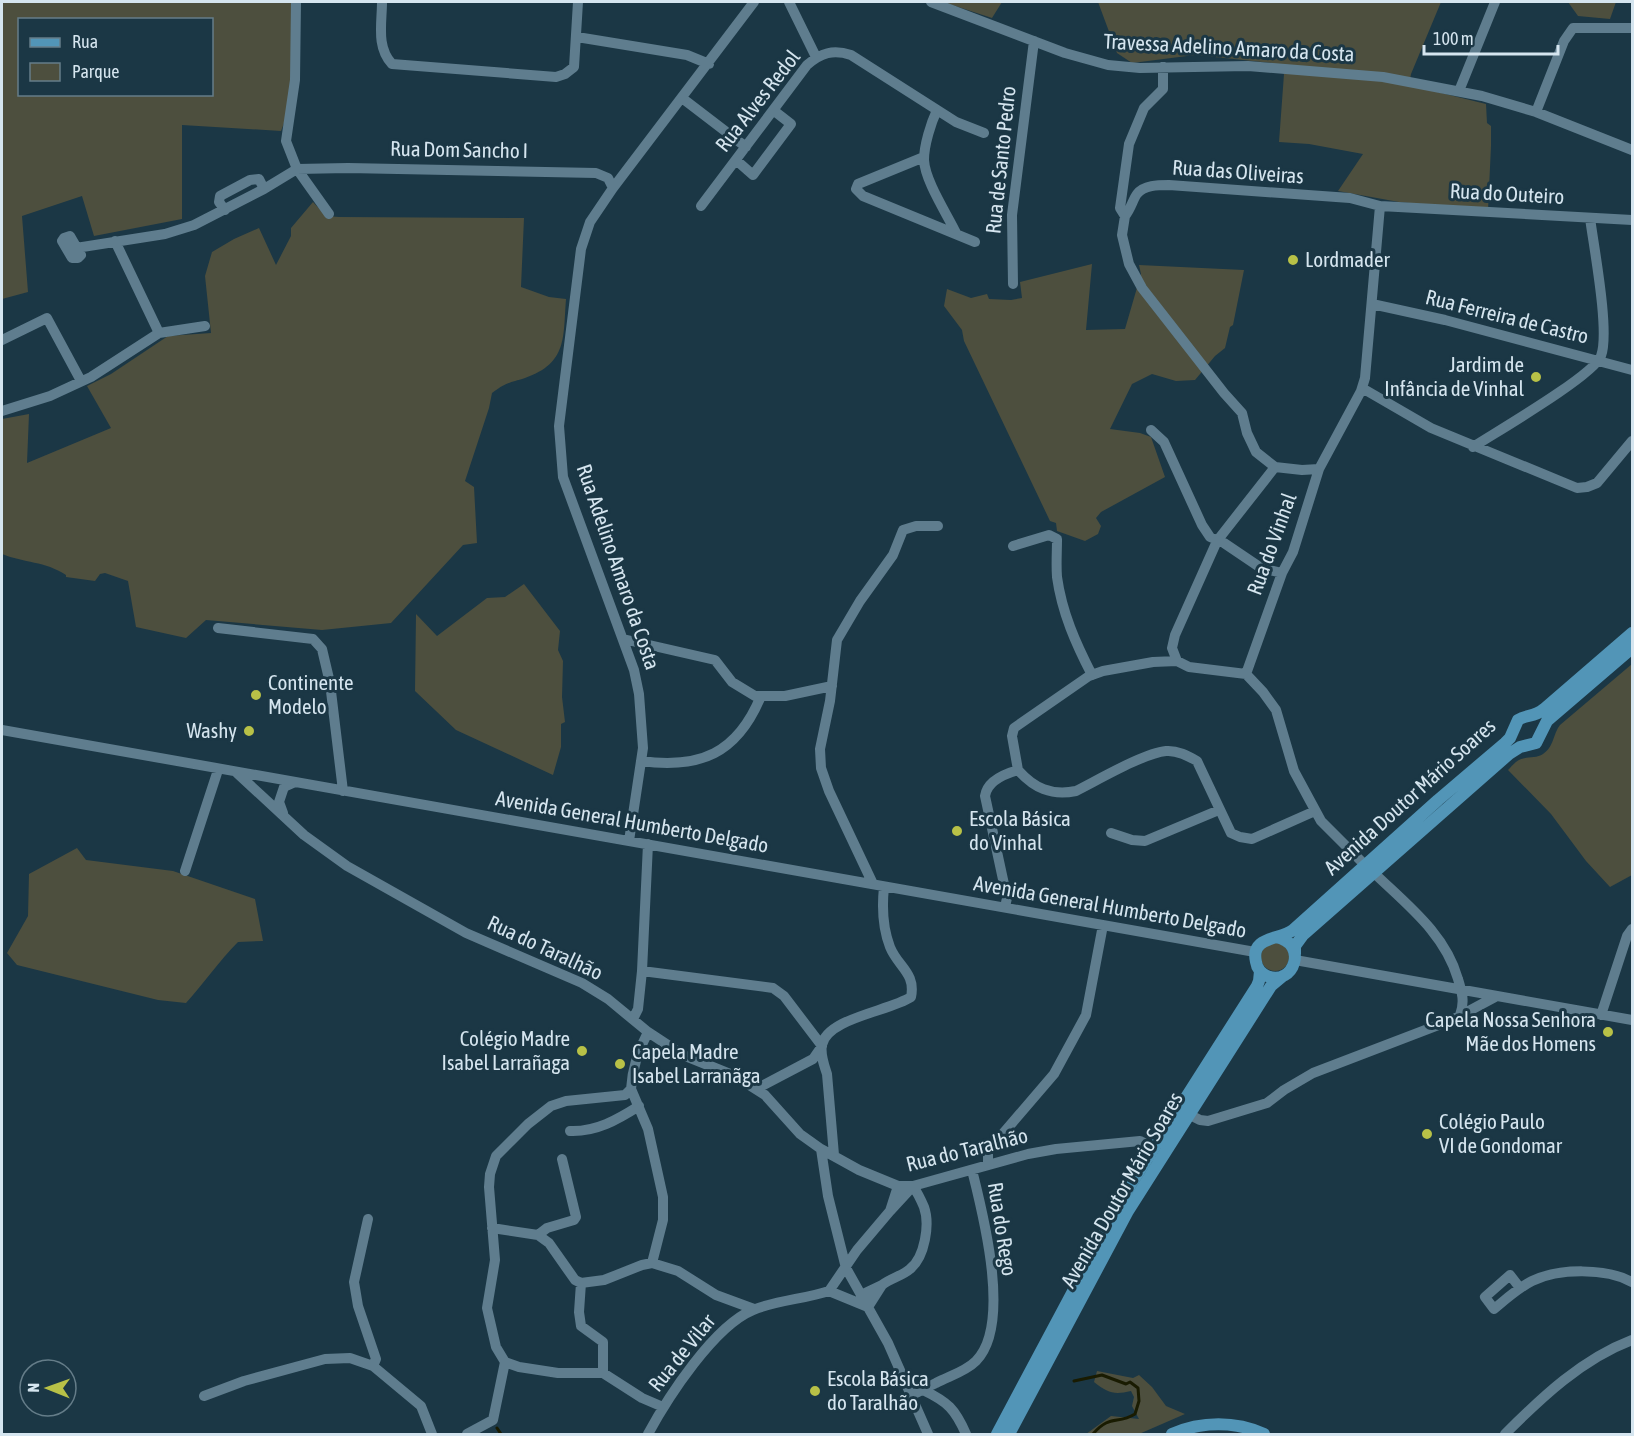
<svg xmlns="http://www.w3.org/2000/svg" width="1634" height="1436" viewBox="0 0 1634 1436" font-family="'Asap Condensed',sans-serif">
  <style>
    .green { fill: #4d4f3e; fill-rule: evenodd }
    .lines { fill: none; stroke-linecap: round; stroke-linejoin: round }
    .stream { stroke: #191b01; stroke-width: 3 }
    .minor { stroke: #5f7d8e; stroke-width: 10 }
    .major { stroke: #5295b7; stroke-width: 12 }
    .poi-dot { fill: #b8c147; stroke: #1b3745; stroke-width: 2 }
    .labels { text-anchor: middle; stroke-width: 6; stroke-linejoin: round; paint-order: stroke }
    .street-label { font-size: 21px; fill: #d5e5ef; stroke: #1b3745 }
    .poi-label { font-size: 21px; fill: #d5e5ef; stroke: #1b3745; text-anchor: start }
  </style>
  <rect width="100%" height="100%" fill="#1b3745"/>
  <!-- green -->
  <path class="green" d="M2 2H293L290 107 281 131 182 125V219L94 236 82 196 22 216 28 292 2 299ZM20 20H212V94H20Z
    M943 2H1002L992 18Z
    M1098 2H1441L1411 74 1409 85 1486 104 1487 123 1491 126V146L1488 210 1399 202 1338 191 1363 154 1309 144 1279 142 1284 74 1273 63 1195 55 1132 63 1117 53Z
    M1568 2H1616L1610 19 1578 16Z
    M313 202 326 216 339 217 524 218 521 287 549 297 566 299C563 337 568 363 525 378 509 383 507 382 492 393L489 408 465 481 474 487 477 543 463 545 391 623 322 630 206 620 186 638 136 627 128 581 105 573 100 574 95 581 66 577V575C45 561 24 563 2 554V419L29 414 27 463 111 428 87 386 111 374 168 336 211 333 205 276 212 252 234 239 259 228 276 265 291 236V228Z
    M1092 264 1086 330 1125 329 1141 274 1139 265 1244 270 1233 325 1230 327 1225 348 1215 356 1195 380 1176 381 1152 374 1132 384 1110 429 1140 433 1151 437 1165 477 1101 512 1096 518 1101 526 1098 534 1085 541 1057 531 1056 523 1050 521 964 341 962 330 944 306 947 289 971 298 987 294 989 299 1011 300 1022 298 1020 282Z
    M524 584 560 631 558 650 563 661 562 697 565 722 561 724V747L553 775 456 730 415 691 416 614 437 636 487 598 505 597Z
    M1632 664V875L1610 887 1586 861 1551 814 1508 770C1511 767 1515 762 1519 760 1526 756 1536 759 1543 754 1554 747 1553 734 1560 725Z
    M77 848 86 860 173 871 255 899 263 941 238 942C219 961 204 983 186 1003L158 1000 17 965 7 953 28 916 29 874Z
    M1261 957a14 14 0 1 1 28 0a14 14 0 1 1-28 0Z
    M1097 1371 1133 1378 1139 1375 1152 1387 1166 1406 1185 1414 1139 1434H1086L1111 1416 1139 1419 1132 1406 1134 1397 1131 1391C1114 1395 1108 1393 1094 1382Z"/>
  <g class="lines">
    <!-- stream -->
    <path class="stream" d="M1074 1381 1102 1375 1126 1384 1130 1382 1138 1388 1139 1401 1135 1414C1117 1425 1110 1414 1093 1434
      M497 1428 501 1434"/>
    <!-- minor -->
    <path class="minor" d="M296 2 295 80 286 141 297 169 329 214
      M382 2C382 23 376 47 392 64L556 77 565 74 574 67 578 2
      M789 2 816 57
      M931 2 1065 53 1108 65 1140 68 1248 66 1383 77 1482 96 1536 112 1632 150
      M577 37 687 55 709 64
      M1163 67V89L1144 108 1129 144 1120 208 1125 216C1131 209 1133 199 1137 194 1144 185 1158 185 1169 185L1350 198 1380 206 1632 220
      M1459 91 1495 2
      M682 98 746 147
      M937 110C931 123 924 145 924 160 925 181 947 214 956 233
      M1536 112 1564 41 1573 28H1632
      M924 157 858 184 856 189 863 196 975 242
      M736 160 753 175 791 124 773 110
      M701 206 807 65C821 53 833 49 851 55L956 122 984 133
      M225 210 219 202 220 196 250 180 259 179 264 189
      M1125 216 1122 235 1129 264 1142 288 1224 393 1242 413 1247 433 1256 452 1275 467 1302 470 1319 469
      M70 236 81 255 78 258H72L62 241 64 238Z
      M115 241 159 333
      M76 248 165 234 194 225 264 189 297 169 348 168 596 173 608 178 613 188
      M1013 284 1012 215 1034 41
      M1372 304 1445 320 1632 370
      M2 340 47 318 81 381
      M1362 388 1431 428 1577 488 1587 487 1597 483 1632 441
      M2 411 50 396 91 377 159 333 205 326
      M1151 430 1164 442 1202 525 1210 537 1224 543 1261 568 1282 573
      M1473 447C1496 432 1593 376 1601 356 1610 332 1594 248 1590 218
      M1013 546 1049 535 1057 539C1057 552 1056 565 1057 577 1062 613 1076 644 1092 675
      M218 628 313 639 322 649 330 683 343 791
      M623 639 715 660 732 682 755 696H785L832 686
      M1177 661 1172 648 1175 635 1217 541 1275 467
      M2 730 1255 952
      M641 761C700 769 737 754 761 696
      M1018 770C1034 788 1051 796 1076 791 1098 780 1144 753 1166 751 1177 750 1188 756 1197 761L1231 833 1240 837 1252 839 1315 811
      M1018 770 1012 736 1014 728 1089 676 1103 671 1153 662 1177 661 1189 667 1246 674
      M237 773 304 835 347 866 466 933 582 983 608 999 648 1032 683 1055 735 1076 765 1095 800 1134 821 1149 859 1170 898 1186H913L1028 1154 1056 1149 1140 1141 1154 1148
      M283 813 279 802 284 787 293 783
      M1111 833 1132 840 1145 841 1219 810
      M629 841 643 748 639 694 634 670 563 477 559 426 581 249 590 222 613 188 754 2
      M1365 865 1321 821 1294 771 1276 710 1263 692 1246 674 1282 573 1293 552 1319 469 1361 391 1365 378 1380 206
      M185 871 218 770
      M1373 872C1406 904 1445 933 1458 979 1462 992 1465 1002 1460 1015
      M873 884 829 791 821 768 820 749 830 701 837 640 860 601 893 555 903 530 916 526H938
      M1005 907 1007 898 985 796C987 781 1004 774 1018 770
      M1295 960 1632 1020
      M642 971 773 988 784 996 822 1046 813 1059 756 1089
      M1601 1015 1627 936 1632 929
      M633 1019 638 1009 642 971 648 844
      M631 1089 648 1129 663 1197V1220L652 1263
      M1188 1114 1200 1120 1208 1121 1267 1103 1284 1090 1313 1073 1454 1019 1495 997
      M570 1131C596 1132 617 1120 639 1106
      M821 1149 828 1196 846 1268 888 1343 928 1434
      M834 1155 827 1074C824 1065 820 1054 822 1045 827 1018 890 1011 911 997 916 973 898 967 890 947 883 929 882 906 884 887
      M988 1165V1151L1054 1074 1086 1015 1103 925
      M368 1219 354 1282 358 1306 376 1359 373 1366
      M492 1228 538 1235 549 1243 575 1280 581 1283 604 1280 642 1265 652 1263 678 1271 716 1295 754 1309
      M538 1235 547 1228 574 1220 576 1217 562 1159
      M581 1283 579 1312 581 1326 603 1342V1373
      M882 1285C891 1278 902 1276 910 1269 925 1257 930 1224 924 1207 921 1200 917 1192 913 1186L890 1211 898 1186
      M1520 1288 1510 1275 1485 1297 1494 1309C1506 1299 1518 1288 1532 1281 1559 1268 1606 1268 1632 1282
      M829 1291 857 1250 890 1211
      M829 1291 868 1307
      M861 1295 882 1285 868 1307
      M505 1362 519 1367 558 1373H603L642 1398 663 1407
      M923 1390C948 1402 955 1409 966 1434
      M911 1395C920 1392 927 1387 936 1383 949 1376 965 1372 976 1361 1012 1325 983 1214 972 1170
      M204 1396 244 1381 325 1359 350 1358 373 1366 421 1406 432 1434
      M467 1434 493 1420 505 1362 496 1347 487 1308 495 1260 489 1187 490 1174 496 1156 528 1124 551 1106 566 1101 625 1095 631 1089C632 1070 639 1049 648 1032
      M648 1434C668 1397 714 1326 753 1310 777 1300 805 1299 829 1291
      M1505 1434C1542 1397 1582 1359 1632 1340"/>
    <!-- major -->
    <path class="major" d="M1276 937C1309 943 1294 987 1267 976 1261 973 1257 969 1256 962 1250 936 1280 940 1293 930L1438 800 1505 743 1510 738 1518 720C1527 714 1533 718 1544 709L1632 633
      M1295 954V946L1303 935 1509 754 1520 747 1536 743 1547 721 1632 648
      M997 1434 1127 1190 1257 986 1259 981 1260 971
      M1009 1434 1128 1211 1271 986 1283 976
      M1172 1434C1201 1421 1236 1421 1264 1434"/>
  </g>
  <!-- markers -->
  <g class="poi-dot">
    <circle cx="1293" cy="260" r="6"/>
    <circle cx="1536" cy="377" r="6"/>
    <circle cx="256" cy="695" r="6"/>
    <circle cx="249" cy="731" r="6"/>
    <circle cx="957" cy="831" r="6"/>
    <circle cx="1608" cy="1032" r="6"/>
    <circle cx="582" cy="1051" r="6"/>
    <circle cx="620" cy="1064" r="6"/>
    <circle cx="1427" cy="1134" r="6"/>
    <circle cx="815" cy="1391" r="6"/>
  </g>
  <g class="labels">
    <!-- street labels -->
    <g class="street-label">
      <text transform="translate(1229 48) rotate(3)" y="7">Travessa Adelino Amaro da Costa</text>
      <text transform="translate(758 101) rotate(-52)" y="7">Rua Alves Redol</text>
      <text transform="translate(459 150) rotate(1)" y="7">Rua Dom Sancho I</text>
      <text transform="translate(1001 160) rotate(-84)" y="7">Rua de Santo Pedro</text>
      <text transform="translate(1238 172) rotate(4)" y="7">Rua das Oliveiras</text>
      <text transform="translate(1507 194) rotate(3)" y="7">Rua do Outeiro</text>
      <text transform="translate(1507 317) rotate(14)" y="7">Rua Ferreira de Castro</text>
      <text transform="translate(1272 544) rotate(-70)" y="7">Rua do Vinhal</text>
      <text transform="translate(618 567) rotate(71)" y="7">Rua Adelino Amaro da Costa</text>
      <text transform="translate(1410 797) rotate(-42)" y="7">Avenida Doutor Mário Soares</text>
      <text transform="translate(632 822) rotate(10)" y="7">Avenida General Humberto Delgado</text>
      <text transform="translate(1110 907) rotate(10)" y="7">Avenida General Humberto Delgado</text>
      <text transform="translate(545 948) rotate(25)" y="7">Rua do Taralhão</text>
      <text transform="translate(967 1150) rotate(-14)" y="7">Rua do Taralhão</text>
      <text transform="translate(1122 1190) rotate(-60)" y="7">Avenida Doutor Mário Soares</text>
      <text transform="translate(1002 1229) rotate(81)" y="7">Rua do Rego</text>
      <text transform="translate(682 1353) rotate(-51)" y="7">Rua de Vilar</text>
    </g>
    <!-- poi labels -->
    <g class="poi-label">
      <text x="1305" y="267">Lordmader</text>
      <text x="1524" y="372" text-anchor="end">Jardim de<tspan x="1524" dy="24">Infância de Vinhal</tspan></text>
      <text x="268" y="690">Continente<tspan x="268" dy="24">Modelo</tspan></text>
      <text x="237" y="738" text-anchor="end">Washy</text>
      <text x="969" y="826">Escola Básica<tspan x="969" dy="24">do Vinhal</tspan></text>
      <text x="1596" y="1027" text-anchor="end">Capela Nossa Senhora<tspan x="1596" dy="24">Mãe dos Homens</tspan></text>
      <text x="570" y="1046" text-anchor="end">Colégio Madre<tspan x="570" dy="24">Isabel Larrañaga</tspan></text>
      <text x="632" y="1059">Capela Madre<tspan x="632" dy="24">Isabel Larranãga</tspan></text>
      <text x="1439" y="1129">Colégio Paulo<tspan x="1439" dy="24">VI de Gondomar</tspan></text>
      <text x="827" y="1386">Escola Básica<tspan x="827" dy="24">do Taralhão</tspan></text>
    </g>
  </g>
  <!-- border -->
  <rect width="1634" height="1436" fill="none" stroke="#d5e5ef" stroke-width="6"/>
  <!-- legend -->
  <rect x="18" y="18" width="195" height="78" fill="#1b3745" stroke="#657d89" stroke-width="1.5"/>
  <rect x="30" y="38" width="30" height="9" fill="#5295b7" stroke="#657d89" stroke-width="1.5"/>
  <text x="72" y="48" font-size="18" fill="#d5e5ef">Rua</text>
  <rect x="30" y="63" width="30" height="18" fill="#4d4f3e" stroke="#657d89" stroke-width="1.5"/>
  <text x="72" y="78" font-size="18" fill="#d5e5ef">Parque</text>
  <!-- north arrow -->
  <g transform="translate(48 1388) rotate(271)"><circle r="28" fill="#1b3745" stroke="#657d89" stroke-width="1.5"/>
  <path d="M0-4.5L10 22L0 15L-10 22Z" fill="#b8c147"/>
  <text y="-9" font-size="16" font-weight="bold" text-anchor="middle" fill="#d5e5ef">N</text>
  </g>
  <!-- scale -->
  <path d="M1424 45v9h134v-9" fill="none" stroke="#d5e5ef" stroke-width="3"/>
  <text x="1433" y="45" font-size="18" fill="#d5e5ef" stroke="#1b3745" stroke-width="4.5" paint-order="stroke">100 m</text>
</svg>
